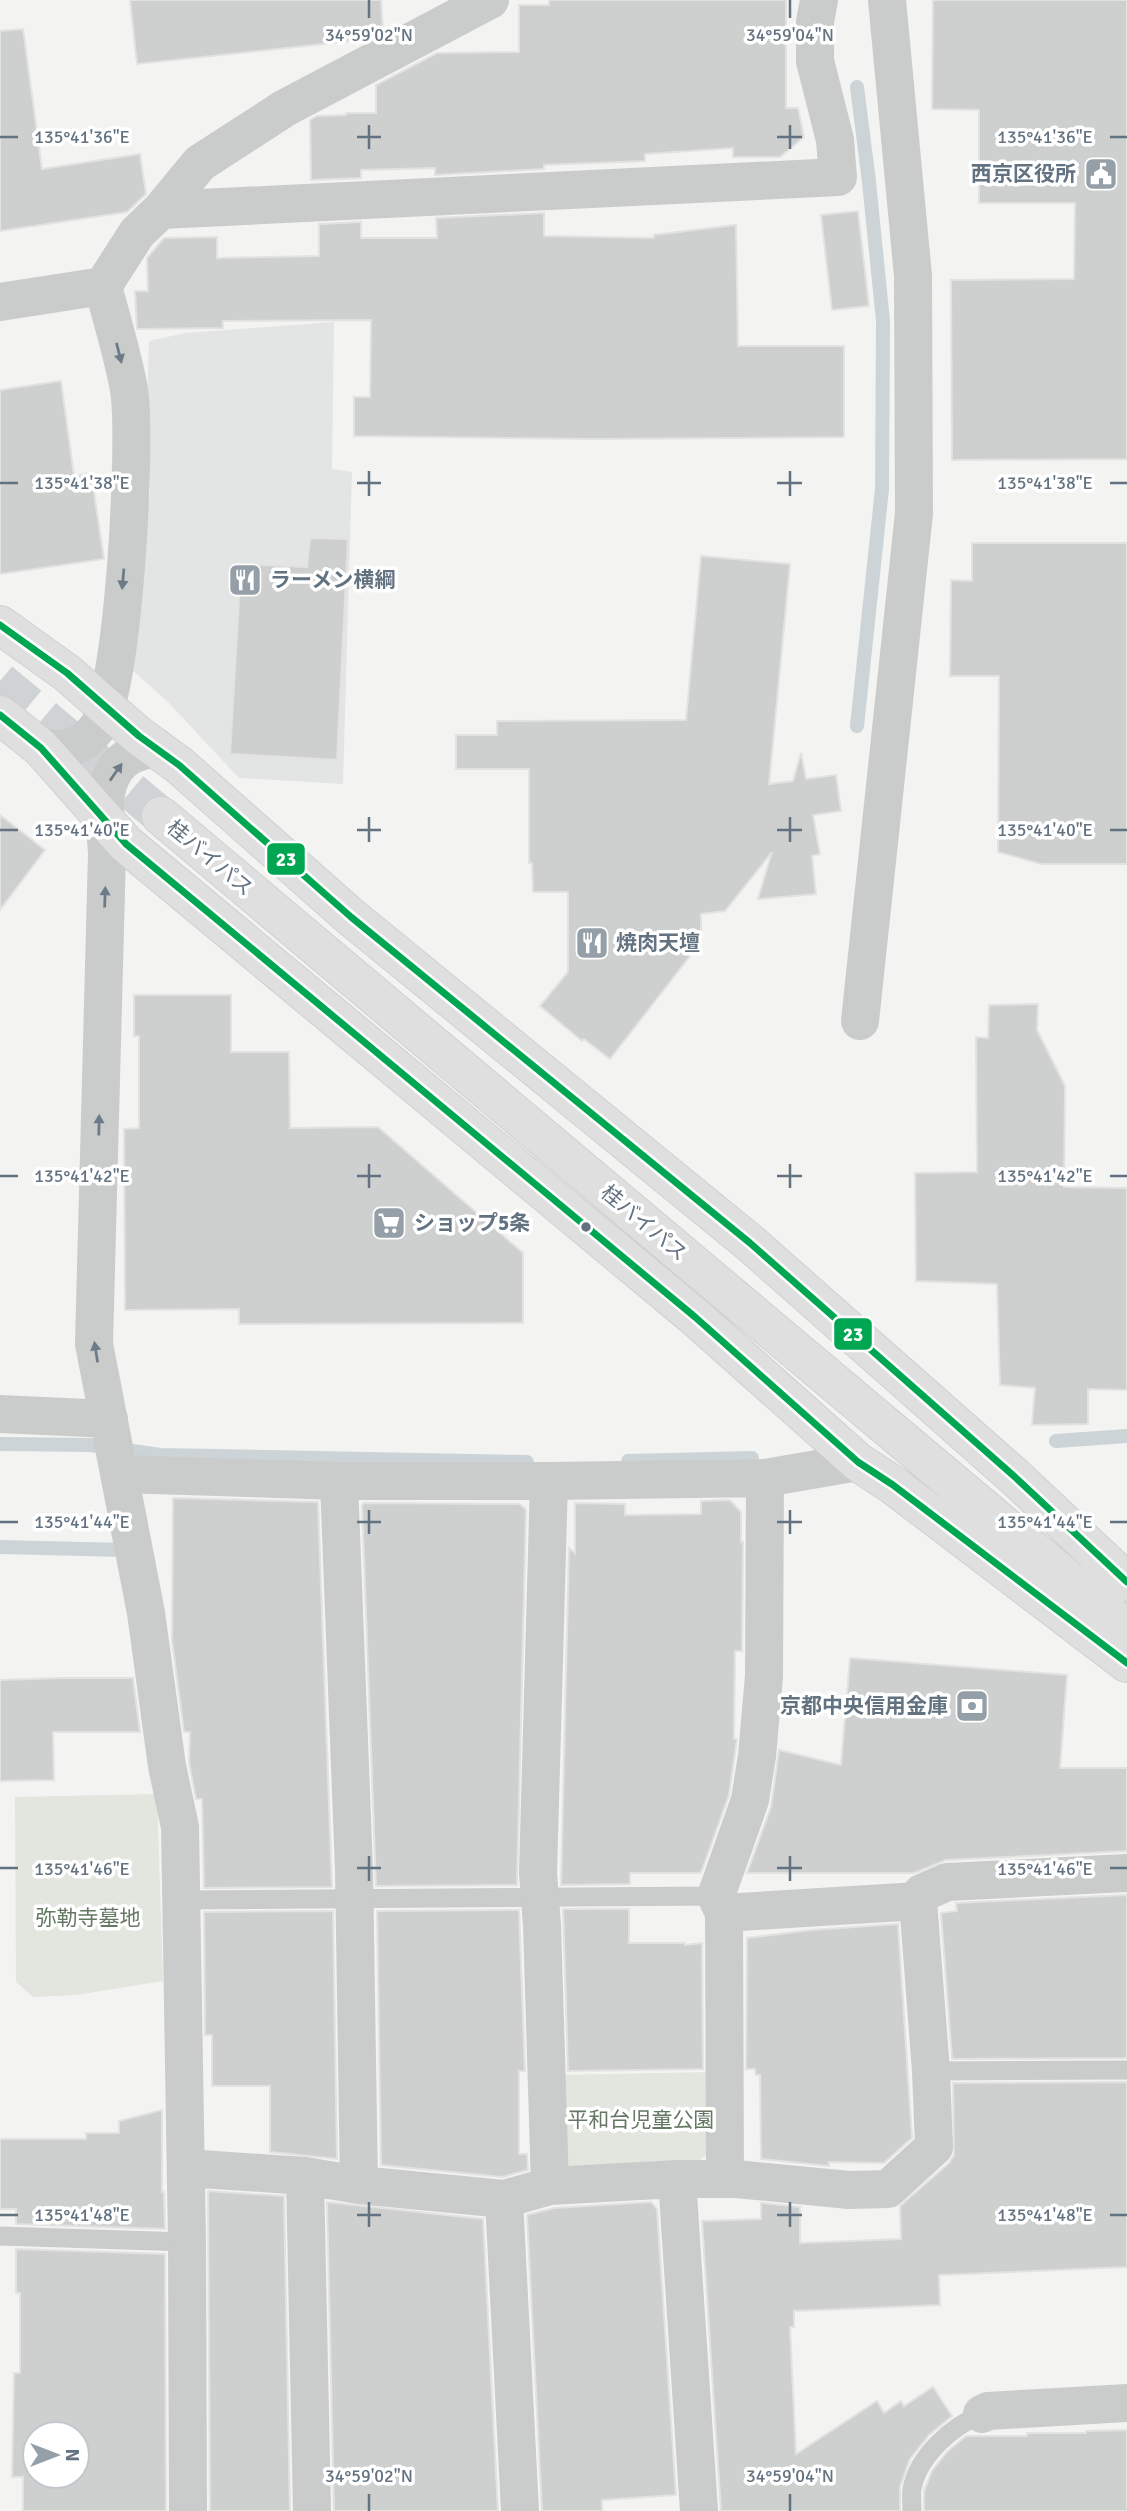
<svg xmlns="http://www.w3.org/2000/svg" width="1127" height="2511" font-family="Signika,'Noto Sans JP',sans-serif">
	<rect width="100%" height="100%" fill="#f3f3f1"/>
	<path fill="#e3e5e4" d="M334,322L332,469L352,472L343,784L239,778L167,701L131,669L150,492L147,405L149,341L185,333Z"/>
	<path fill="#e2e6df" d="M157,1794L163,1981L76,1995L33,1997L16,1982L15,1797Z
		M712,2072L711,2149L698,2163L573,2169L560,2157L557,2075Z"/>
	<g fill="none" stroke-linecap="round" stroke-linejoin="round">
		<path stroke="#ccd4d7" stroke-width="14" d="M857,87L869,182L883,321L882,489L857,726
			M1056,1441L1127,1436
			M0,1444L91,1445L160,1455L527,1462
			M628,1461L752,1458
			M0,1547L124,1550"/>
	</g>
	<path fill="#cecfcf" stroke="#e2e2e1" stroke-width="2" fill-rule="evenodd" d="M130,0H381L383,32L370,39L137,64Z
		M549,0H786V108H798L804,137L780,157H733V148L645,154V161L544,165V169L435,175V168L361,170V178L311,180L310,120L317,116L346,115V113H376V85L437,53L519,52V5H549Z
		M933,0H1127V459L952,460L951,280L1074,279L1075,203H979V110L932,109Z
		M23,29L42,169L140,154L146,194L127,212L0,231V31Z
		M858,211L869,306L832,310L821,215Z
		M544,213V236L654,238V235L736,225L738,346H844V437L593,439L354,436V397H370L371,320L223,321V328L137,329L135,291H148L147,258L164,238L217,237V258L319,256V224L361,222V238H437L436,218Z
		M61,381L74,476L91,473L104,559L0,574V390Z
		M310,538L348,539L337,760L230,754L241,564L307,567Z
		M972,543H1127V864H1041L998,852L999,676H950L951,580L972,581Z
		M701,556L790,564L769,784L793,781L801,753L806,779L836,775L841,811L813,815L820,854L812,856L816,894L758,899L772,852L725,911L701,914V942L610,1059L584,1039L582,1041L540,1006L568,972V892H533L532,863H529V769H456V735H497V721L686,720Z
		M0,815L45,850L0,910Z
		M134,995H231V1052H289L290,1128L378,1127L523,1253V1323L239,1324V1309L125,1310L124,1129L139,1128V1036H134Z
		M1038,1004L1037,1030L1065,1086L1064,1187L1127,1188V1390L1088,1389V1424L1032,1425L1035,1388L1000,1385L997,1284L916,1281L915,1173L977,1172L976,1037L988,1038L989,1005Z
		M173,1498L318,1502L332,1887L204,1888L202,1799H196L189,1763L190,1732H184L172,1641Z
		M730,1500L741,1512V1542H743L742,1651H735L734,1739H737L729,1795L702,1870L700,1873H630V1884L561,1885L569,1548L575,1553V1503L625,1504V1515L701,1514V1501Z
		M364,1503L520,1504L526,1510L517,1885L376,1886L362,1505Z
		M850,1658L1067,1675L1060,1768H1127V1851L946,1860L914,1873H747L771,1807L779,1750L841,1765Z
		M62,1678H133L140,1732H53L54,1780L0,1781V1680Z
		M1127,1895V2058L952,2059L941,1913L957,1911L956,1903Z
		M563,1909H629V1943H685V1945L702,1943L703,2069L568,2071Z
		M519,1910L525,2071H519V2154H527L528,2170L502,2177L381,2165L377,1911Z
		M333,1911L337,2159L270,2152V2086H212V2035H205L204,1912Z
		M898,1924L912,2138L884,2163L829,2162V2166L761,2159L760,2075H756L755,2069H746L747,1938L811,1930Z
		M1127,2082V2267L939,2275L940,2305L794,2311V2327H790L796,2454L877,2401L884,2413L901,2401L904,2406L933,2387L952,2416L929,2435L910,2459L900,2487V2511H721L702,2221L761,2219V2203L800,2207V2243L901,2239L900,2206L949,2163L954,2155L953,2083Z
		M162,2110V2192H164L165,2229L16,2224V2209H0V2139H86V2133H119V2121Z
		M208,2191L284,2196L290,2511H210Z
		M327,2202L483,2219L498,2511H334Z
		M651,2202L657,2209L676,2495L602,2500V2511H542L527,2215L554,2208Z
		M16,2249L165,2254L166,2511H23V2477H12L14,2373H20V2293H16ZM35,2434H77V2476H35Z
		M1127,2430V2511H924V2491L932,2471L947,2452L966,2436H1027V2433H1086V2431Z"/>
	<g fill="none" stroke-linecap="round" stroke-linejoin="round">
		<path stroke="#cfd3d5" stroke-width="38" stroke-dasharray="38 19" stroke-linecap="butt" d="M0,681L161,816"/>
		<defs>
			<path id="highway" d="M0,625L67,673L139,736L179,765L351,917L750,1243L1016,1478L1127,1582
				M0,715L41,748L126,844L695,1317L858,1462L893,1485L1127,1663
				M161,816L1127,1629"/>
		</defs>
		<use href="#highway" stroke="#cfd0d0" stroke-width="40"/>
		<path stroke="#cacccc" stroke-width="19" d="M182,1900L716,1896
			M931,2071L1127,2070
			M0,2236L187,2242
			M912,2511C912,2504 911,2495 912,2489C918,2456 952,2426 982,2414"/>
		<path stroke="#cacccc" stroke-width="38" d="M161,210L838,177L835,140L815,61V22L819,0
			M0,302L103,286
			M156,747C148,750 137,752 130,756C97,774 105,822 107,853L94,1344L146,1613L167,1766L180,1827L187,2242L188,2511
			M41,748C66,750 81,749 97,728C124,692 137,440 129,390C123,355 112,321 103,286L137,233L161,210L200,163L285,108L490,0
			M860,1021L914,513L913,276L887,0
			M0,1414L109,1419
			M120,1474L339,1481H549L765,1478L858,1462
			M339,1481L354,1870L359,2185
			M549,1481L538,1873L542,1925L550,2186
			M918,1901L922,1893L947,1882L1127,1873
			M186,2168L305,2176L359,2185L504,2199L550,2186L677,2179H736L849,2190L888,2189L934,2147L931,2071L918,1901L724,1913
			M305,2176L312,2511
			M677,2179L699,2511
			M725,2179L724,1913L716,1896L750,1800L757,1756L764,1676L765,1478
			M504,2199L520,2511
			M982,2414L988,2411L1127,2403"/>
		<use href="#highway" stroke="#dfdfe0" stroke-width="38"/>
		<defs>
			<path id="bus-1" d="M0,625L67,673L139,736L179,765L351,917L750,1243L1016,1478L1127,1582
				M0,715L41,748L126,844L695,1317L858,1462L893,1485L1127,1663"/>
		</defs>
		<use href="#bus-1" stroke="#fff" stroke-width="12"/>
		<use href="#bus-1" stroke="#00a651" stroke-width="7"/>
	</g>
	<defs><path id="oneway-solid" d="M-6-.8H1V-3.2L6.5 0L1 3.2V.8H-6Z" transform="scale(1.75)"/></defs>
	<g fill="#6d7b88">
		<use href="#oneway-solid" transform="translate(119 353) rotate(76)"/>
		<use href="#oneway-solid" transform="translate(123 579) rotate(95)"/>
		<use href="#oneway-solid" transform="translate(116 772) rotate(-55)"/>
		<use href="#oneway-solid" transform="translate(105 897) rotate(-88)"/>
		<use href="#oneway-solid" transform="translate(99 1125) rotate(-89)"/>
		<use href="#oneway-solid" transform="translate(96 1352) rotate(-99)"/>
	</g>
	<path fill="none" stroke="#637281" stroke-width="2.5" d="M369,0V18M790,0V18M369,125V149M790,125V149M0,137H18M357,137H381M777,137H802M1110,137H1127M369,471V496M790,471V496M0,483H18M357,483H381M777,483H802M1110,483H1127M369,817V842M790,817V842M0,830H18M357,830H381M777,830H802M1110,830H1127M369,1164V1188M790,1164V1188M0,1176H18M357,1176H381M777,1176H802M1110,1176H1127M369,1510V1534M790,1510V1534M0,1522H18M357,1522H381M777,1522H802M1110,1522H1127M369,1856V1881M790,1856V1881M0,1868H18M357,1868H381M777,1868H802M1110,1868H1127M369,2202V2227M790,2202V2227M0,2215H18M357,2215H381M777,2215H802M1110,2215H1127M369,2494V2511M790,2494V2511"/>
	<defs>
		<symbol id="civic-square" viewBox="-11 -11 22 22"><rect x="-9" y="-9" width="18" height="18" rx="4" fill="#959fa8" stroke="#fff"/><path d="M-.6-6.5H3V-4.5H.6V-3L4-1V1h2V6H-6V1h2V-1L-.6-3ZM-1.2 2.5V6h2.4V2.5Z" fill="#fff"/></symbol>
		<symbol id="restaurant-square" viewBox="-11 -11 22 22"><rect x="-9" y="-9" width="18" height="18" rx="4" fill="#959fa8" stroke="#fff"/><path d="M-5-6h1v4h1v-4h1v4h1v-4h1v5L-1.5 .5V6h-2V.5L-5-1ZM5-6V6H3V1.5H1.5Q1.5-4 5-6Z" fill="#fff"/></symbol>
		<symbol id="supermarket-square" viewBox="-11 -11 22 22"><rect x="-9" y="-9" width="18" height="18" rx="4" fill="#959fa8" stroke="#fff"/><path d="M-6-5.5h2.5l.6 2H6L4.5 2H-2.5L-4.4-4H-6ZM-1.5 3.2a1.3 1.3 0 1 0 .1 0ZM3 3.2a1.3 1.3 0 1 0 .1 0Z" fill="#fff"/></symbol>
		<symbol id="bank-square" viewBox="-11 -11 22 22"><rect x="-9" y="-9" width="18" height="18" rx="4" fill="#959fa8" stroke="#fff"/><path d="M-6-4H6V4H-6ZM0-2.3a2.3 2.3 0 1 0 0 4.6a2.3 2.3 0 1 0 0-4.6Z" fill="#fff"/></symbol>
	</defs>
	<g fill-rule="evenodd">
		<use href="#civic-square" x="1082" y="155" width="38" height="38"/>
		<use href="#restaurant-square" x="226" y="561" width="38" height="38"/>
		<use href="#restaurant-square" x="573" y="924" width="38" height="38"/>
		<use href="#supermarket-square" x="370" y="1204" width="38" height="38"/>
		<use href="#bank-square" x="953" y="1687" width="38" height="38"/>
	</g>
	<circle fill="#637281" stroke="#fff" stroke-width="2.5" cx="586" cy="1227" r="6"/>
	<g text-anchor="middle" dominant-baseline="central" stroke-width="7" stroke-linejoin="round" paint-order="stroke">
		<g font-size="21" font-weight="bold" fill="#637281" stroke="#fff" text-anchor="start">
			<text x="1076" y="174" text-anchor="end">西京区役所</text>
			<text x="270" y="580">ラーメン横綱</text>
			<text x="616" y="943">焼肉天壇</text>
			<text x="414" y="1223">ショップ5条</text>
			<text x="948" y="1706" text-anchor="end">京都中央信用金庫</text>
		</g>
		<g font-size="21" fill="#637281" stroke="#fff">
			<text transform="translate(210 858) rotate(40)">桂バイパス</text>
			<text transform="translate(644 1223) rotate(40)">桂バイパス</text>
		</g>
		<g font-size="21" fill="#657862" stroke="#fff">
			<text x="88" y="1918">弥勒寺墓地</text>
			<text x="641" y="2120">平和台児童公園</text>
		</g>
	</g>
	<g font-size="18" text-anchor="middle" fill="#637281" stroke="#fff" stroke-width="7" stroke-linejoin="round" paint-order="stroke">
		<text x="369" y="41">34°59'02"N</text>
		<text x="790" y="41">34°59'04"N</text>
		<text x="1045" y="143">135°41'36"E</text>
		<text x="82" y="143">135°41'36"E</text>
		<text x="1045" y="489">135°41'38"E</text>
		<text x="82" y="489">135°41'38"E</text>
		<text x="1045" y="836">135°41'40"E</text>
		<text x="82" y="836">135°41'40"E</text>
		<text x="82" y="1182">135°41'42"E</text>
		<text x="1045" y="1182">135°41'42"E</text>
		<text x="82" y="1528">135°41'44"E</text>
		<text x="1045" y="1528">135°41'44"E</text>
		<text x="1045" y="1875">135°41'46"E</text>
		<text x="82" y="1875">135°41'46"E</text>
		<text x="1045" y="2221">135°41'48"E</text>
		<text x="82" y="2221">135°41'48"E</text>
		<text x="369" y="2482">34°59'02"N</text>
		<text x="790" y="2482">34°59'04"N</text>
	</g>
	<g stroke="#fff" stroke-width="2.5">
		<rect x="266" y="842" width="40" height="34" rx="7" fill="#00a651"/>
		<rect x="833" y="1317" width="40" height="34" rx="7" fill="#00a651"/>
	</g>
	<g font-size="19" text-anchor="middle" font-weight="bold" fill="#fff">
		<text x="286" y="866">23</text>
		<text x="853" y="1341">23</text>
	</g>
	<g transform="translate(56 2455) rotate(90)"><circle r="33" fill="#ffffff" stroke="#c1c7cd" stroke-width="2"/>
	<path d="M0-5L12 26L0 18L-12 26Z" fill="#959fa8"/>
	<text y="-10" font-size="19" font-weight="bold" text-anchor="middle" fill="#637281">N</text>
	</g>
</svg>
